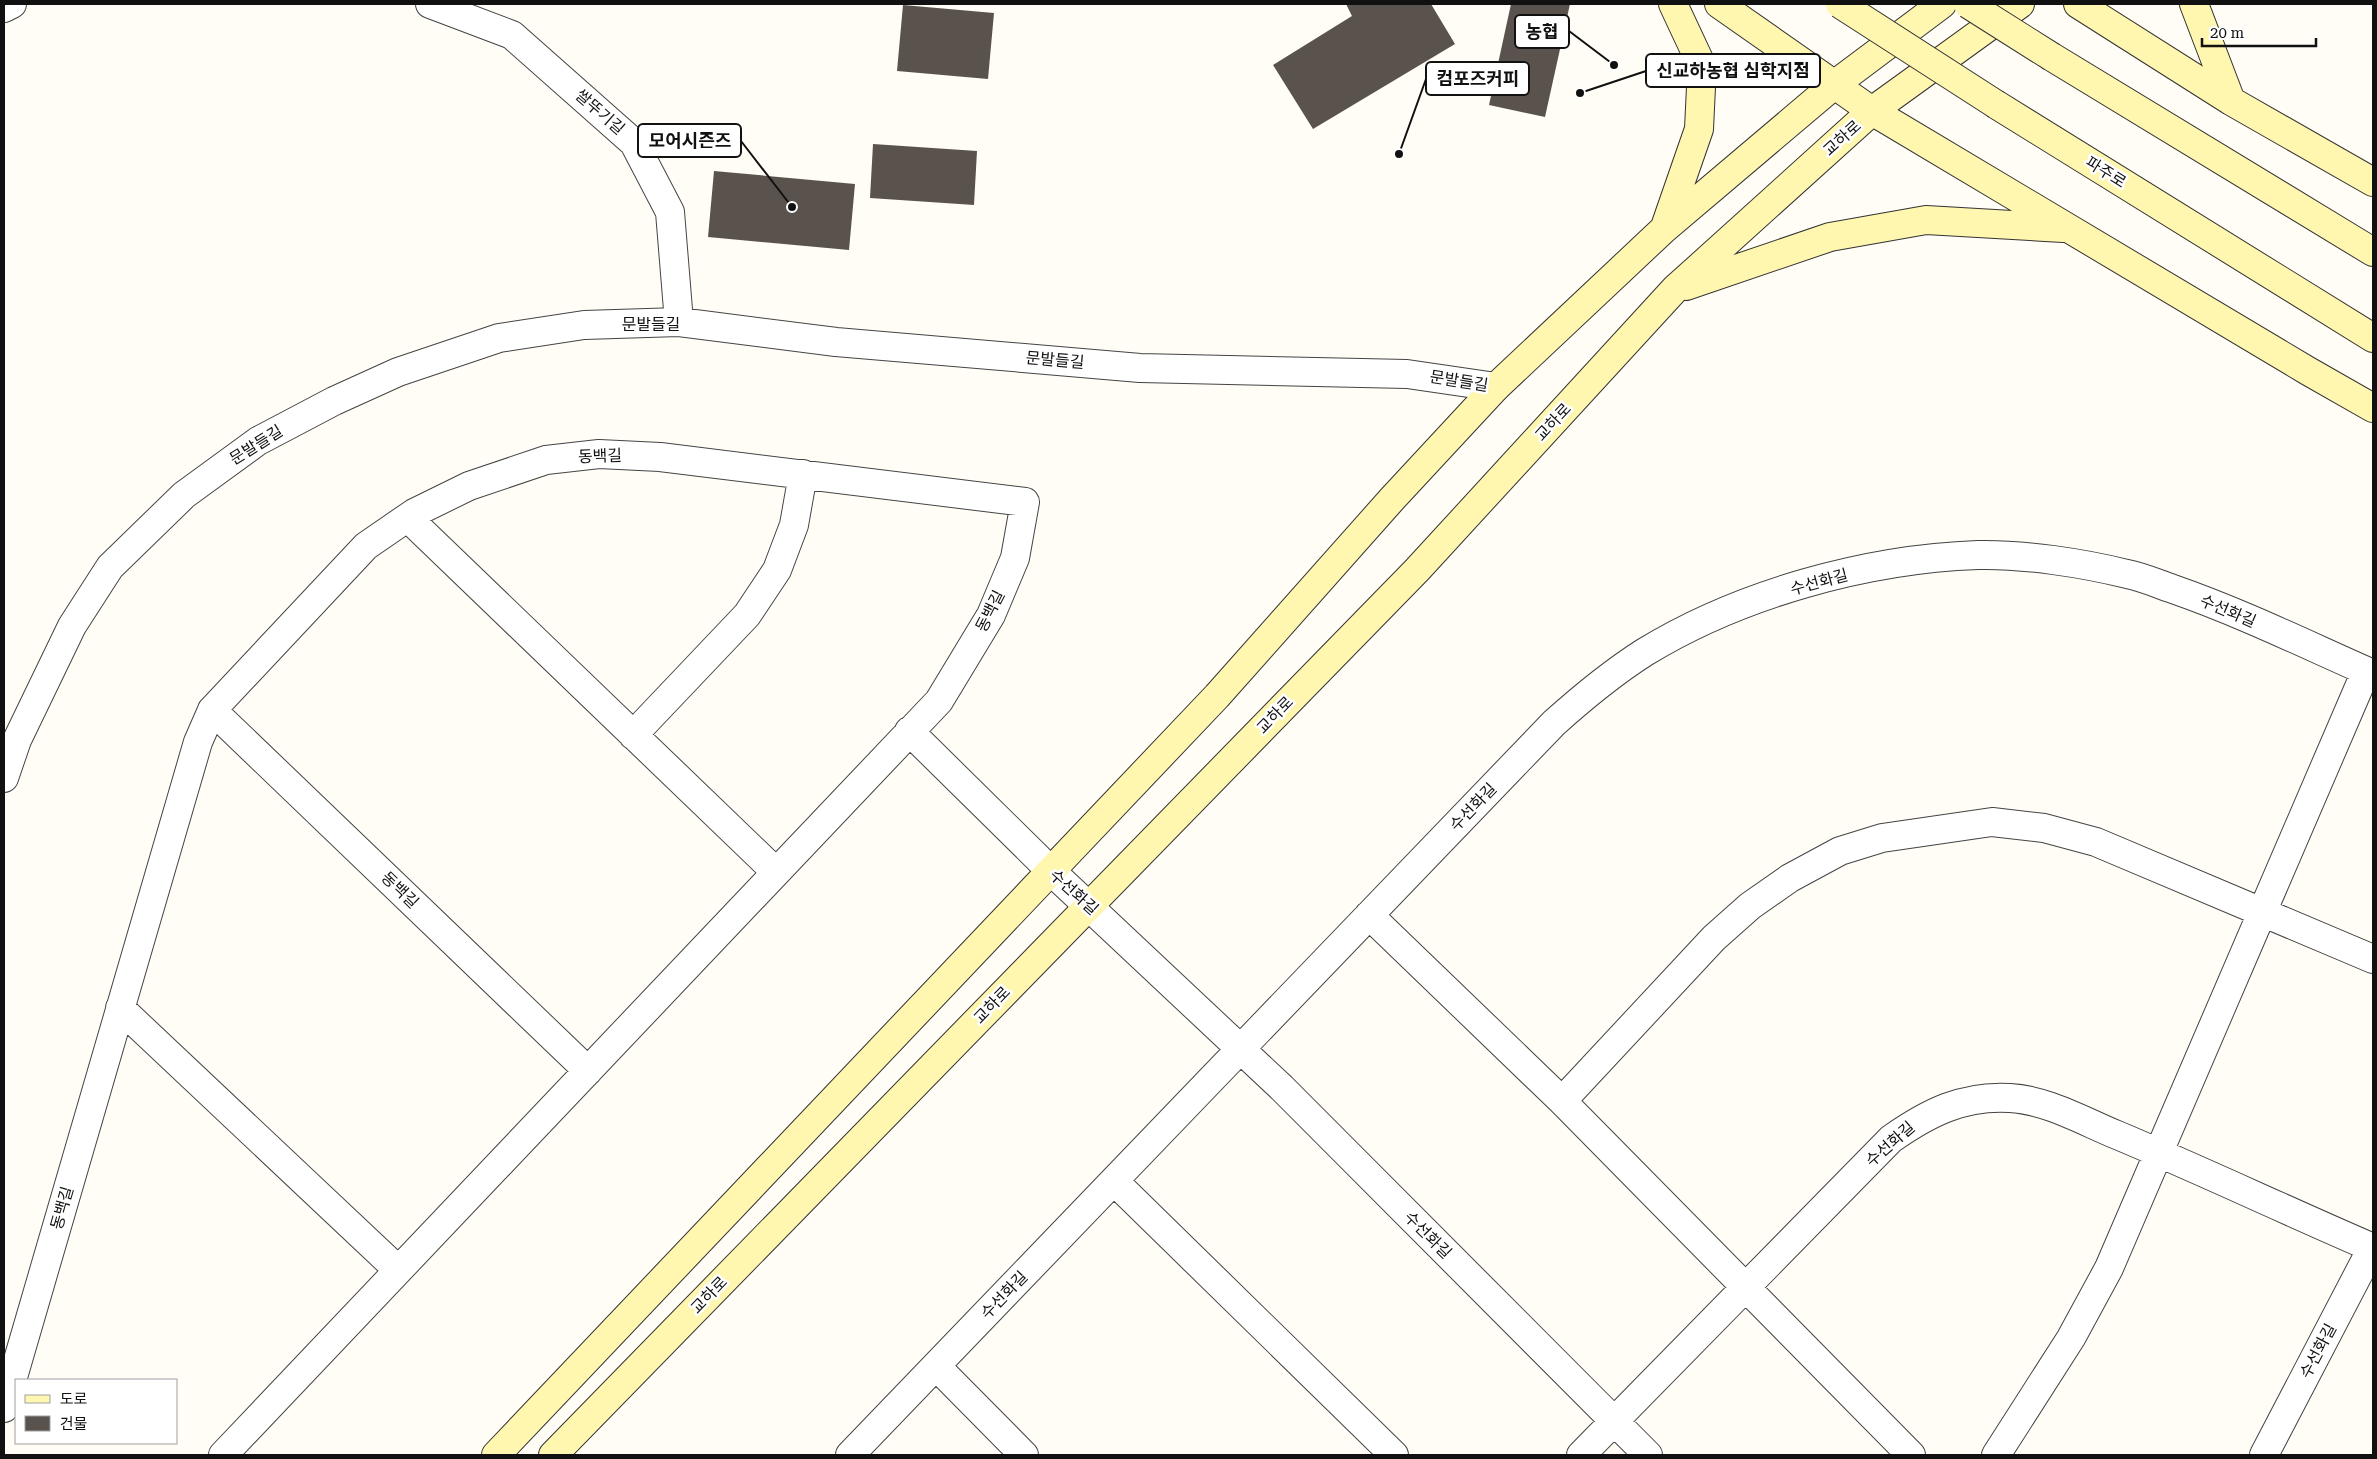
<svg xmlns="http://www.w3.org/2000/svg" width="2377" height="1459" font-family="'Roboto Serif','Noto Sans KR',serif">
	<rect width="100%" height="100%" fill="#fffdf5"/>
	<path fill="#5a524d" d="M1346,4H1431L1455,44L1313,129L1273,65L1352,16Z
		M1511,4H1570L1545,117L1489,105Z
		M903,5L994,13L988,79L897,71Z
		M873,144L977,151L974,205L870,198Z
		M714,171L855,184L849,250L708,237Z"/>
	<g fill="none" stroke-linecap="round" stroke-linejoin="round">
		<defs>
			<path id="street" d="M430,4L512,35L634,143L670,212L679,322
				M4,8L12,4
				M408,518L776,872
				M212,710L588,1071
				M909,731L1051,871L1282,1088L1648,1455
				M633,735L747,615L777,570L794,525L803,474
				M4,778L17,740L72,626L110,567L184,495L258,441L334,401L398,372L499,338L584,325L679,322L836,342L1140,368L1407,374L1496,387
				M1369,915L1562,1101L1911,1455
				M120,1008L398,1270
				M1562,1101L1714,938L1750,906L1790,878L1840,851L1882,838L1992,822L2044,828L2096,842L2373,959
				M1114,1181L1394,1455
				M936,1366L1024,1455
				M4,1408L198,742L212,710L366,546L414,513L469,486L546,460L599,454L660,457L1025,502L1015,558L991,615L939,701L223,1455
				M850,1455L1554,723C1583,697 1612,673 1645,652C1740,594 1866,559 1978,555C2023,554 2083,563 2127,574C2143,577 2158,584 2173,589C2242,613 2307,645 2373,674
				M1581,1455L1891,1139C1928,1113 1963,1095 2010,1098C2047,1100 2083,1121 2117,1135C2203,1171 2287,1211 2373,1248
				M1996,1455L2071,1338L2109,1268L2366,671
				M2264,1455L2372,1248"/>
			<path id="secondary" d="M1719,4L1872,111L2308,371L2373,408
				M2078,4L2231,101L2373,182
				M2194,4L2231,101
				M2052,57L2373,252
				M1997,105L2373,338
				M1665,227L1699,129L1702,66L1673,4
				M1686,286L1830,237L1926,220L2063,228
				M496,1455L1217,696L1392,499L1496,387L1664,229L1834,85L1942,4
				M553,1455L1417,570L1675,289L1872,111L2020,4"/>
		</defs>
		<use href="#street" stroke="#444" stroke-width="30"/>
		<use href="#secondary" stroke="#333" stroke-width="30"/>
		<use href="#street" stroke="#fff" stroke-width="28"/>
		<use href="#secondary" stroke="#fff6b0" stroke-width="28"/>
		<defs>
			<path id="secondary-bridge" d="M1840,4L1997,105
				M1968,4L2052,57"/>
		</defs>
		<use href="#secondary-bridge" stroke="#333" stroke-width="30" stroke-linecap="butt"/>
		<use href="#secondary-bridge" stroke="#fff6b0" stroke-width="28"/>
	</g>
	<g text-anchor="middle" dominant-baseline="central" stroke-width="5" stroke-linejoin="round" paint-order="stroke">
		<g font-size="16" fill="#111" stroke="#fff">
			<text transform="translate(600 112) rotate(41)">쌀뚜기길</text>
			<text transform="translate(1842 138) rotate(-42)">교하로</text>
			<text transform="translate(2106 172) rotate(32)">파주로</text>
			<text x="651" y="324">문발들길</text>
			<text transform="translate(1055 360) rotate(5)">문발들길</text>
			<text transform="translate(1459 381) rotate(9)">문발들길</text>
			<text transform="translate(1553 422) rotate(-47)">교하로</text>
			<text transform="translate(256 445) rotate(-32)">문발들길</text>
			<text transform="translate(600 456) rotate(-2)">동백길</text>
			<text transform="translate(1819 582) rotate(-15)">수선화길</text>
			<text transform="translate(990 611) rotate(-63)">동백길</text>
			<text transform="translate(2228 611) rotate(23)">수선화길</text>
			<text transform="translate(1275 715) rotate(-46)">교하로</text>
			<text transform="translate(1473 807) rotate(-46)">수선화길</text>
			<text transform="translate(400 890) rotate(44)">동백길</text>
			<text transform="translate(1074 892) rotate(42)">수선화길</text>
			<text transform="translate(992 1005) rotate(-46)">교하로</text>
			<text transform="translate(1890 1144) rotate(-41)">수선화길</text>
			<text transform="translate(62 1208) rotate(-74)">동백길</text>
			<text transform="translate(1428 1235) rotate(45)">수선화길</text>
			<text transform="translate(709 1295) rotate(-46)">교하로</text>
			<text transform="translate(1004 1295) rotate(-46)">수선화길</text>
			<text transform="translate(2318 1351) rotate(-62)">수선화길</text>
		</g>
	</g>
	<path fill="none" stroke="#111" stroke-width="2" d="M1614 65L1569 31M1580 93L1646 71M1399 154L1426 79M792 207L741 141"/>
	<g fill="#111" stroke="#fff" stroke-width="2">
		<circle cx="1614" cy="65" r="5"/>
		<circle cx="1580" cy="93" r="5"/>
		<circle cx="1399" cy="154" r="5"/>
		<circle cx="792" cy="207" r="5"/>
	</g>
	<g fill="#fff" stroke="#111" stroke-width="2">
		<rect x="1515" y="15" width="54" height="33" rx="5"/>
		<rect x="1646" y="54" width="174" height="33" rx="5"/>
		<rect x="1426" y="62" width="103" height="33" rx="5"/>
		<rect x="638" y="124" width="103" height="33" rx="5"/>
	</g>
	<g font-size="18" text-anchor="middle" font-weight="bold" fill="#111">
		<text x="1542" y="38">농협</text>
		<text x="1733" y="77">신교하농협 심학지점</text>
		<text x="1478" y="85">컴포즈커피</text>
		<text x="690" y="147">모어시즌즈</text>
	</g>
	<rect width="2377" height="1459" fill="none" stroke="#111111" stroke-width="10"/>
	<rect x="15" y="1379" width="162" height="65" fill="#ffffff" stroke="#a0a0a0"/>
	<rect x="25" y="1395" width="25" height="8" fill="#fff6b0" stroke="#a0a0a0"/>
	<text x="60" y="1404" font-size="15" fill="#111111">도로</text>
	<rect x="25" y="1416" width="25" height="15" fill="#5a524d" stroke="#a0a0a0"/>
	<text x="60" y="1429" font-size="15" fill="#111111">건물</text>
	<path d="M2202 38v8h114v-8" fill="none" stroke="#111111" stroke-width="2.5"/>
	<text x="2210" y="38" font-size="15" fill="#111111" stroke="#ffffff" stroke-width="4" paint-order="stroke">20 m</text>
</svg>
